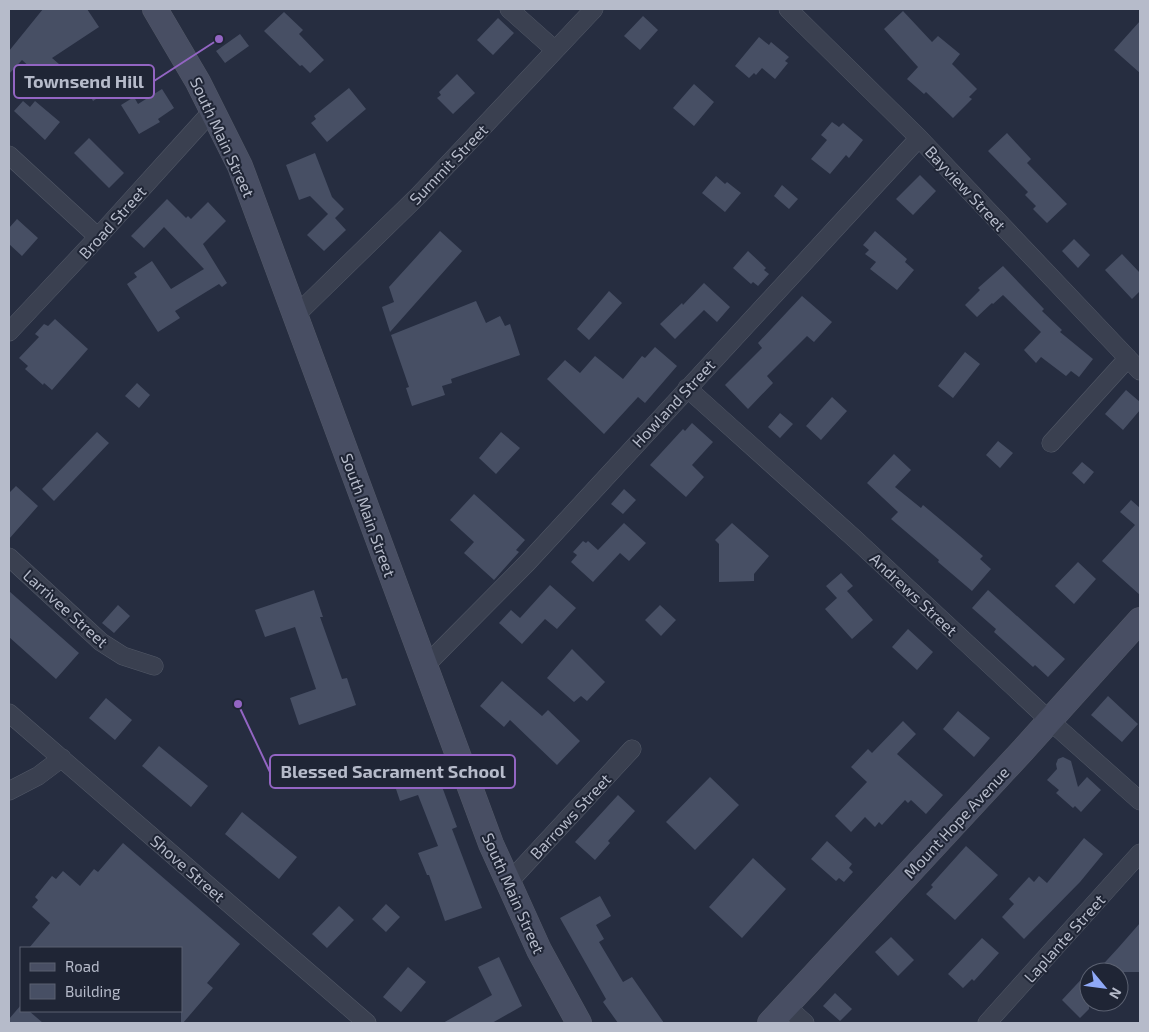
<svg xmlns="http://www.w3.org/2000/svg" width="1149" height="1032" font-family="'Exo 2',sans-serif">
	<rect width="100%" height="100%" fill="#262d40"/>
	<path fill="#474f64" d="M43,9H87L99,27L52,58L59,64L45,81L22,60L9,74V51Z
		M903,11L932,42L938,36L960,54L952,64L977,89L969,97L972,99L953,118L926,92L924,94L907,79L918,67L884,29Z
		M284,12L303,30L299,34L324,60L310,73L302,65L300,66L264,31Z
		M643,16L658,30L640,50L624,36Z
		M498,18L514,33L493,55L477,40Z
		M1140,21V73L1114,50Z
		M240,34L249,46L225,63L216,51Z
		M759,37L769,45L771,42L789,57L785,61L788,63L775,79L762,68L756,75L754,73L749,78L735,66Z
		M110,70L119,84L93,101L85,86Z
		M457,74L475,93L453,114L437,98L441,95L439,92Z
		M694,84L714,102L694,126L673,108Z
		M349,88L366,109L327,142L311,123L316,119L314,116Z
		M162,89L174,108L158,119L160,122L139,134L121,105L134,97L138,104Z
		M23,101L30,107L35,101L60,122L45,140L14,111Z
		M832,122L839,127L843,123L863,140L849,158L846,155L830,174L811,159L827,140L821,135Z
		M1007,133L1031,159L1027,163L1067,204L1047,223L1033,209L1036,206L1025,195L1028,192L988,151Z
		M89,138L124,173L109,188L74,153Z
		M315,153L332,197L344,209L335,218L346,230L324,251L307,235L328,214L310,196L299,200L286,165Z
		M920,175L936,191L913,215L896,199Z
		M716,176L725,184L727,182L741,193L725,212L702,193Z
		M782,185L798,199L789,209L774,196Z
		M167,199L186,218L188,216L191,219L208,202L226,221L203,244L227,283L222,287L219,284L175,311L180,318L158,332L127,284L137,277L134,273L152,261L171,289L204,269L164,227L144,248L131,236Z
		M17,219L38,238L22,256L9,244V228Z
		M440,231L462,251L390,332L382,307L394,302L389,287Z
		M875,231L907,259L905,262L914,270L897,290L870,269L876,262L865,254L869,250L863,245Z
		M1074,239L1090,255L1078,268L1062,251Z
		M748,251L766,268L764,270L769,274L758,286L753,282L751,284L733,268Z
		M1122,254L1140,273V291L1132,299L1105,270Z
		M1003,266L1044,309L1042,311L1062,330L1060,332L1093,359L1079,377L1071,371L1066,376L1041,357L1036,363L1024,350L1041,332L1003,295L993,304L992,303L977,317L965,305L980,290L978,288Z
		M704,283L730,307L717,322L704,310L675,339L660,324L682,303L683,305Z
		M609,291L622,303L589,340L577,329Z
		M802,296L832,322L814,342L807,336L767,376L773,383L748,409L725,385L762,348L758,343Z
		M476,301L486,323L500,316L505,326L510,324L520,355L451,379L452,383L442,386L445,395L412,406L406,388L409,387L391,335Z
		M55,319L88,349L52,390L44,383L43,385L25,369L28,366L19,358L39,337L35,334L44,324L48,326Z
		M655,347L677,366L645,403L638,397L604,434L547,379L565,360L580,373L595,356L623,379L642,356L645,358Z
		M965,352L980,364L953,398L938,386Z
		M137,383L150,395L139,408L125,396Z
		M1126,390L1140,402V410L1123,430L1105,414Z
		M832,397L847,411L821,440L806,426Z
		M780,413L793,424L780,438L768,427Z
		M692,423L713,442L692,465L704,477L686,497L650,465L683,429L685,431Z
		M97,432L109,443L54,501L42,489Z
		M501,432L520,448L496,474L479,458Z
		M998,441L1013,453L1000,468L986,455Z
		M894,454L911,470L895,487L921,508L923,505L960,536L983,556L980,559L991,569L972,591L938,562L939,560L891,519L898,512L867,483Z
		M1082,462L1094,472L1084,484L1072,473Z
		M16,486L38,506L9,539V493Z
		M624,489L636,500L623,514L611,504Z
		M474,494L525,540L516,550L519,552L494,580L464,553L474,542L450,520Z
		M1131,500L1140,508V595L1102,561L1135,525L1120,512Z
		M624,523L646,543L629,561L620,553L593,582L571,562L577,555L573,552L583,541L586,543L588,541L598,550Z
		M732,523L769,556L754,574V581L719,582V544L715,540Z
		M1078,562L1096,579L1074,604L1055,586Z
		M841,573L853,586L847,591L873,620L852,639L825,609L837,598L826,586Z
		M550,585L576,608L557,629L545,619L522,644L499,623L511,610L520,618Z
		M314,590L323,617H320L342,679L347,678L356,705L299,725L290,698L316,689L295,627L265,637L255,610Z
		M988,590L1065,659L1048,677L1035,665L1033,667L994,632L996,629L972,608Z
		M9,591L79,653L56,679L9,637Z
		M118,605L130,616L114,633L102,623Z
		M660,605L676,620L661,636L645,620Z
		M908,629L933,652L917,670L892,647Z
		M572,649L605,682L587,701L581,696L574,702L547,678Z
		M502,681L542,716L548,710L580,741L557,765L510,720L504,727L480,706Z
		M1108,696L1138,724L1122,742L1091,715Z
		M106,698L132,720L115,740L89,718Z
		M958,711L990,738L974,757L943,729Z
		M903,721L916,734L897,754L943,795L926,814L911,800L908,803L905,800L882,825L879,822L875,827L865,817L851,832L835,816L867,782L851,767L868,749L872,753Z
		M159,746L208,786L191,807L142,766Z
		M1063,757L1071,761L1078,787L1087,777L1101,790L1081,812L1075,806L1073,808L1056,793L1059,790L1047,780L1057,769L1056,764L1058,759Z
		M434,765L457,827L452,829L482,908L445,921L429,875H427L418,853L438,846L418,795L400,801L393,780Z
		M710,777L739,805L695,850L666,822Z
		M618,795L635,811L608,841L610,843L595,860L575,842Z
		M242,812L297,857L279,879L225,834Z
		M1084,838L1103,854L1080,882L1024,939L1002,917L1014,904L1009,899L1029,877L1034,882L1039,876L1047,883Z
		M827,841L852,864L849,868L853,872L844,882L839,878L836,881L811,859Z
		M123,843L240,944L207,983L213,988L183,1023H181V948H29L50,923L32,907L38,900L35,897L52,876L56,879L63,871L80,886L94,869L98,872Z
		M966,846L998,875L955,920L926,894L933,887L931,885Z
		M753,858L786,889L742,938L709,907Z
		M600,896L611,916L596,925L604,939L599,942L623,982L632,977L664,1023H618L603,1002L606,999L560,918Z
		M386,904L400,917L386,932L372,919Z
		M339,906L354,920L327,948L312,934Z
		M1140,923V972H1096L1119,947Z
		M891,937L914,960L898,976L875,952Z
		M982,938L999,953L974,981L972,979L963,988L948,974Z
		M499,957L522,1006L492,1023H443L492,995L478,967Z
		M408,967L426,982L401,1012L383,997Z
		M1089,971V1009L1080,1018L1062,1000Z
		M835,993L852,1009L840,1021L823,1006Z
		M21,1005V1011H29L43,1023H9V1019Z"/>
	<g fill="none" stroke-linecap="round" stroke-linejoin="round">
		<defs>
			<path id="street" d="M509,9L555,50
				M788,9L919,138L1140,371
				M9,155L98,237
				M296,315L419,195L594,9
				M9,332L98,237L213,110
				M687,388L855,539L1049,720L1140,801
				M1051,443L1128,358
				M9,557L101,642L123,656L154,666
				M425,666L528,562L919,138
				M9,713L367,1023
				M9,791L38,776L62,758
				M508,883L632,749
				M786,1006L805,1023
				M987,1023L1140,853"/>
			<path id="secondary" d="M155,9L198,82L240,166L491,844L539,950L579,1023
				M770,1023L1024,749L1140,620"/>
		</defs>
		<use href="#street" stroke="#525867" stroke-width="19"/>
		<use href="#secondary" stroke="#525867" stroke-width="26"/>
		<use href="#street" stroke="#3a4050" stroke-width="18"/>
		<use href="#secondary" stroke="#484e63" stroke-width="25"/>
	</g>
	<g text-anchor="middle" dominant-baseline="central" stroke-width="4" stroke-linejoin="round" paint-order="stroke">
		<g font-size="16" fill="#b6bbca" stroke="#1f2535">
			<text transform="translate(223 137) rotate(65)">South Main Street</text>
			<text transform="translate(448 164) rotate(-46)">Summit Street</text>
			<text transform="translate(966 188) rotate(47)">Bayview Street</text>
			<text transform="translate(112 222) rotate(-48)">Broad Street</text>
			<text transform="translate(673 403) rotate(-47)">Howland Street</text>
			<text transform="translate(369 515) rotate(70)">South Main Street</text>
			<text transform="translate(914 594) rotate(43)">Andrews Street</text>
			<text transform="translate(66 608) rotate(42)">Larrivee Street</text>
			<text transform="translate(570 816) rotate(-47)">Barrows Street</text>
			<text transform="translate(956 822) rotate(-47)">Mount Hope Avenue</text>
			<text transform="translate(188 868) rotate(41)">Shove Street</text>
			<text transform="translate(514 893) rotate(66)">South Main Street</text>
			<text transform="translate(1064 938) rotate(-48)">Laplante Street</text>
		</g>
	</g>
	<path fill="none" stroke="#9365c3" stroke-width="2" d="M219 39L154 81M238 704L270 772"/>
	<g fill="#9365c3" stroke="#1f2535" stroke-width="2">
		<circle cx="219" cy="39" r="5"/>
		<circle cx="238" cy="704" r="5"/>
	</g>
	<g fill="#1f2535" stroke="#9365c3" stroke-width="2">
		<rect x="14" y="65" width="140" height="33" rx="5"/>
		<rect x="270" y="755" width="245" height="33" rx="5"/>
	</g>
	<g font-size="18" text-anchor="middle" font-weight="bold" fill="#b6bbca">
		<text x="84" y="88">Townsend Hill</text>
		<text x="393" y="778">Blessed Sacrament School</text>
	</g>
	<rect width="1149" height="1032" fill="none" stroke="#b6bbca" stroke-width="20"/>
	<rect x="20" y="947" width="162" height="65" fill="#1f2535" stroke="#5b6171"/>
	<rect x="30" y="963" width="25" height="8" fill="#484e63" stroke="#5b6171"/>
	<text x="65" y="972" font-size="15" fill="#b6bbca">Road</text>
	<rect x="30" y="984" width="25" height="15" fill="#474f64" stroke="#5b6171"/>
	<text x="65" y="997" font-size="15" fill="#b6bbca">Building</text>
	<g transform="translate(1104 987) rotate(119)"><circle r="24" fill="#1f2535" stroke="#5b6171"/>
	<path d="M0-4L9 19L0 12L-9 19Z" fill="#8fa9f7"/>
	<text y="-8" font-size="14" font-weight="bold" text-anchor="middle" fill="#b6bbca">N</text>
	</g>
</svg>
